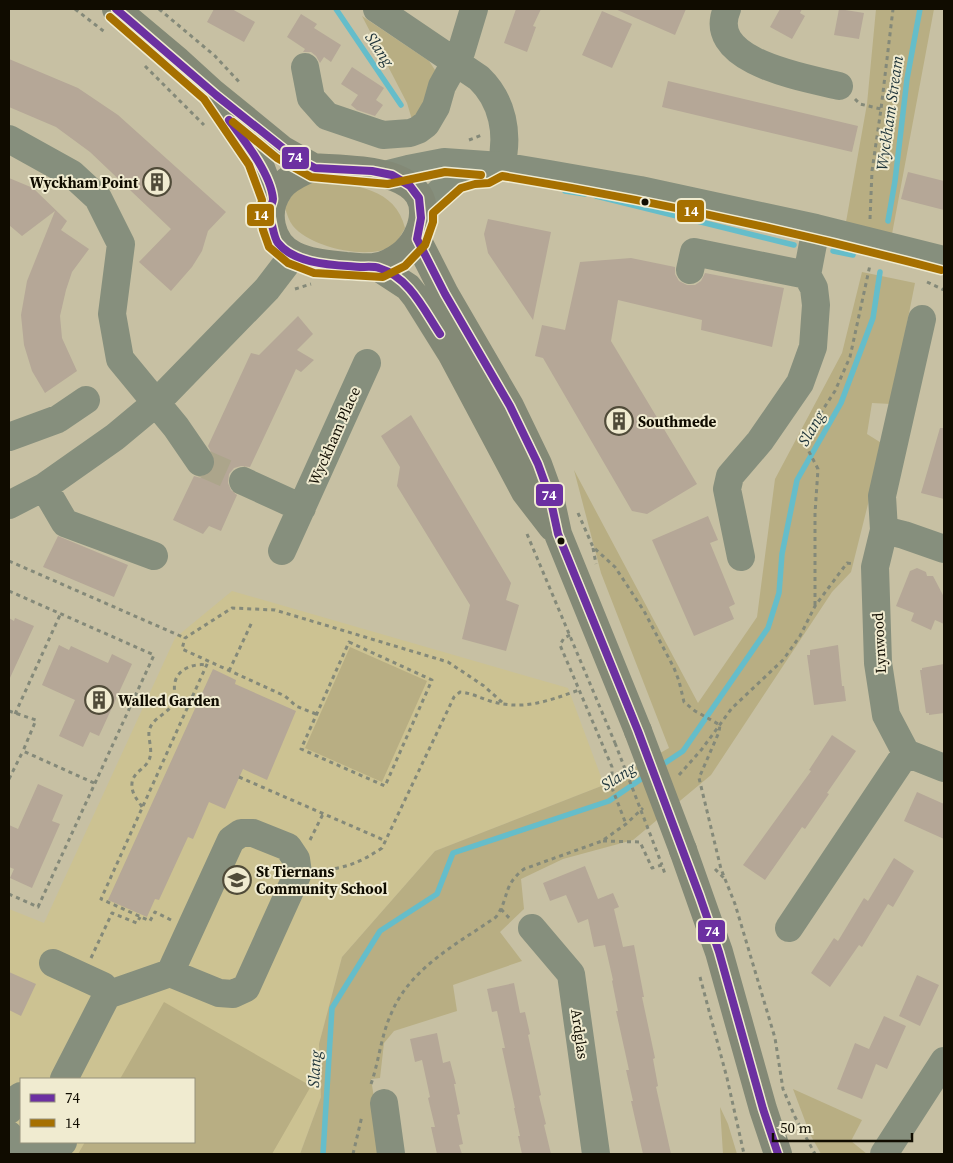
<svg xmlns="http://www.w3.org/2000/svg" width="953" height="1163" font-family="'Source Serif 4',serif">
	<rect width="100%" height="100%" fill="#c7c0a3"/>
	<path fill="#ccc292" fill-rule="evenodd" d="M232,591L568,688L604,785L435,851L342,957L319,1044L321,1097L300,1154H9V909L44,923L175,638ZM21,1079H194V1142H21Z"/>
	<path fill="#b8ae83" d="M876,9H934L892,234L846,222L867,104Z
		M362,16L429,61L437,73L433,91L413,123L407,103Z
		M320,181C354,185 396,188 405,228C401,235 397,243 391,247C366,260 310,247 293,226C289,221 287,214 285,208C294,190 299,184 320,181Z
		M862,272L915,283L891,404L872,403L867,434L883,444L851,572L832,592L711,775L633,840L563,859L521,879L524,909L500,932L522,961L453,985L457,1011L394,1031L384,1043L380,1078L371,1079L383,1154H300L321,1097L319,1044L342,957L435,851L604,785L669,748L601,573L574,470L698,703L757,617L775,479L842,353Z
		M350,647L427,681L382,782L305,748Z
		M164,1002L311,1086L272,1154H78L85,1142H194V1079H120Z
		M793,1089L862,1120L851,1141L867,1154H821L810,1134Z
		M720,1107L728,1124L737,1154H723Z"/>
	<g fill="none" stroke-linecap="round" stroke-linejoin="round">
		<path stroke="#65bdca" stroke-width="5.5" d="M336,9L401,105
			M565,191L585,194
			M596,196L794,245
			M888,221L895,181L907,79L920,9
			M833,251L853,255
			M659,767L683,751L768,628L779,593L782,554L797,480L841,403L873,318L880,272
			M323,1154L332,1008L380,931L437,894L453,853L609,801L647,775"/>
	</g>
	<path fill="#b5a797" d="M214,9H232L255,22L244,42L207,22Z
		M516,9H541L533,26L536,27L527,52L504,43Z
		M615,9H686L675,35Z
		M780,9H802L800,13L805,16L792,39L770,27Z
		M839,9L864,13L859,39L834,35Z
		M602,11L632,24L612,68L582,55Z
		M301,14L317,24L314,28L341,45L331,62L324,57L320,63L316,56L311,52H303L305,49L287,37Z
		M9,59L78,88L118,115L226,212L208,231L202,251L192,267L171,291L139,262L171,229L90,152L56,127L9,107Z
		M352,67L384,88L376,100L383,105L375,116L357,110L351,105L358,95L341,84Z
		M668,81L858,126L852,152L662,107Z
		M908,172L944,181V210L901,199Z
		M9,178L33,188L67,221L61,230L89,249L72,272L66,290L60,316L62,338L77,371L45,393L32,371L24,345L21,315L27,281L55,211L22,236L9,225Z
		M488,219L551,232L533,320L488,253L484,234Z
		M631,258L675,267V274L679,281L687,285H695L701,281L705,273L784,288L772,347L701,330L702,320L618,300L611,341L697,484L647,514L632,511L543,358L535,356L542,325L565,330L580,262Z
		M298,316L313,334L297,350L314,360L301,372L296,369L250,467L241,466L234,468L229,474L228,483L231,490L237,495L221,531L209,526L203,534L173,520L194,476L201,478L208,475L214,468L215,460L208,446L251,353L259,355Z
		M411,415L511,583L506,600L519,605L506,651L462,639L470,605L397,486L400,467L381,436Z
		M940,428H944V499L921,493Z
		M708,516L718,540L710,543L735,604L729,607L734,619L694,636L652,540Z
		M58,536L128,565L114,597L43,567Z
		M917,568L926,572L927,576H933L944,597V624L935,620L931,630L911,621L914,613L896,606L910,571Z
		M9,618L14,621L15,618L34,626L9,680Z
		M59,645L69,650L71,646L108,663L112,654L132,664L99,736L90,732L83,747L59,736L75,700L42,685Z
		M838,645L842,686H844L846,701L814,705L807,655H810V650Z
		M944,664V713L929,715V713H926L920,670H922V668Z
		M213,669L236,680L235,684L296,711L267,780L243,769L225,809L209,802L193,839L188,837L159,900L155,899L147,917L108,900Z
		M832,735L856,751L827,793L829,794L805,829L802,827L765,880L743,865L811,771L809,770Z
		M38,784L63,795L52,821L60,824L32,888L10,878L14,869L9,867V825L18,829Z
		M917,792L944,804V839L904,821Z
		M894,858L914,871L893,907L888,904L862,947L859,945L830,987L811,973L834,938L838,941L864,898L868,901Z
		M585,866L598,899L613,893L619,907L614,909L623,947L634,945L644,997H642L655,1058L653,1059L658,1086L656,1087L671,1154H643L631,1101H633L626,1070H629L616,1011H618L612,981L613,980L605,945L594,947L588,919L578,923L566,895L550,901L543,883Z
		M9,972L36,984L21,1016L9,1010Z
		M917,975L939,985L920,1026L899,1016Z
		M514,983L520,1013L525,1012L530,1034L528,1035L541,1095L539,1096L546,1124L544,1125L551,1154H522L518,1136H520L514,1108H515L502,1048H505L497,1011L492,1012L487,989Z
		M884,1016L906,1026L887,1069L876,1064L862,1099L837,1089L855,1043L869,1049Z
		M437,1033L443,1063L450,1061L456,1084H454L460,1114L457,1115L463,1144L459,1145L462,1154H437L431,1127H435L428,1098L430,1097L422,1060L415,1062L410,1039Z"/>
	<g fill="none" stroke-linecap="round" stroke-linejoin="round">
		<path stroke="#aca58b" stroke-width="28" stroke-dasharray="28 14" stroke-linecap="butt" d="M200,462L243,481"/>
		<path stroke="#848979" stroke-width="3" stroke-dasharray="4 4" stroke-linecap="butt" d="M75,9L106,33
			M159,9L215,56L241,84
			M145,66L204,125
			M855,99L860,104L881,109
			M469,140L482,135
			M870,219L872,171L881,109L893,9
			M927,282L944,290
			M295,289L311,284
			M578,513L593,547L615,567L644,611L674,668L679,681L684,702L695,711L720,725L719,732L699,778L721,869L735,904L775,1038L783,1089L795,1117L815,1154
			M527,534L615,743
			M593,548L596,564
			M9,561L185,638
			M9,591L154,655L38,907L9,894
			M815,605V513L818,469L803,440L835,391L850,357L870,265
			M570,635L564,638L560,645L612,767V788L626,824
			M349,642L432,680L385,786L301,749Z
			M229,671L252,622
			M9,711L36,720L23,751L94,783
			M15,714L60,615
			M316,714L296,706L285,696L182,649L185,638L232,608L275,610L448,662L484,686L504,704
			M679,775L702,749L732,708L783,660L800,636L815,606L847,563L853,564
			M239,777L386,841
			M9,779L23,751
			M142,807C137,799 131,793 132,783C133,773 143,770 148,762C154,752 148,741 149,731C152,718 166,715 172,705C177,698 173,689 175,682C178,669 194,663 206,665
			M310,840L323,814
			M603,841L640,842L652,868L662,865L665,874
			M715,869L724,878
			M319,870C345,869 361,862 382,848L454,697L460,692C472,693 480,698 490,701C523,711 548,701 579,690
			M501,909L511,920
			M171,920L155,912L150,921L101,899L208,662
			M91,958L112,913L137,923L140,917
			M700,977L727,1078L744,1154
			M371,1084C379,1061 381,1036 391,1014C410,968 457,944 496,917C510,897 502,886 524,869L602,841L626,824L643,808
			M353,1154L362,1116"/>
		<path stroke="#868f7d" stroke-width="28" d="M377,9L479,78C503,101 509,134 501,166
			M727,9C704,62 807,78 839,86
			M305,67L311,98L327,116L383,135L410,133L418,130L426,124L436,107L442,86L461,52L474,9
			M9,139L72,174L98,198L121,244L112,314L120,359L176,427L200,462
			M388,174L408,169L444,162L501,166L549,174L640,190L816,228L944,260
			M423,209L444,188L456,179L489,172
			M690,270L694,252L807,275L814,288L816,305L813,347L800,383L760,441L730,476L727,489L741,557
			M807,275L816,228
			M922,319L882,496L884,530L875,567L878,663L886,715L906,753L944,768
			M9,437L58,419L86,400
			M243,481L302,508
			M44,487L65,523L154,556
			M9,505L44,487L115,437L157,402L267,289L293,255
			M884,530L904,535L944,549
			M282,551L367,363
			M532,928L571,974L596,1154
			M789,928L906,753
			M53,963L103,986L107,995
			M64,1079L107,995L170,973L219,993L233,994L246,988L298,873L296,859L288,847L253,833H241L231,840L170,973
			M384,1103L391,1154
			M9,1110L15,1100L21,1096
			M9,1135C14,1147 24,1152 36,1154
			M37,1154C48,1153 55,1150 63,1142
			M884,1154L944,1061"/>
		<path stroke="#838976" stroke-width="28" d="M116,9L178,61L212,92L283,150L313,167
			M226,115L258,160L273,200
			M313,167C349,170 438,166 421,226C416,242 405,255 390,262C375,270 363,267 346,266C329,264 310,263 294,255C270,243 264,211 279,190C286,178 301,173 313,167Z
			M417,239L445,294L510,406L538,464L550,497L558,534L638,731
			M379,268L408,287L416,297L451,353L525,492L552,527
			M683,850L719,952L763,1109L778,1154"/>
		<path stroke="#848979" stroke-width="3" stroke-dasharray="4 4" stroke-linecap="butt" d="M615,743L662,865"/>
		<path stroke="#838976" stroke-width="28" d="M638,731L683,850"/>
		<defs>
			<path id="bus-1" d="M116,9L216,95L294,157L315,168L372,171L392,175L410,186L419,198L421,218L417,239L445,294L510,406L538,464L550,497L558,534L638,731L700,897L719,952L763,1109L778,1154
				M229,120C244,140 271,174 273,199C273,203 270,206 270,210C270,217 274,238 278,243C295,265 336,265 360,267C366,267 374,266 379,268C409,277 424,310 440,334"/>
			<path id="bus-2" d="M110,17L204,99L249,165L262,200L260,212L263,230L269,247L288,263L314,273L383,277L405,266L425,245L433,222V213L461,188L475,184L489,183L502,176C650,200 796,232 941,270
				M233,122L277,158L311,177L388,184L445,172L481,175"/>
		</defs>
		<use href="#bus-1" stroke="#f0ebd0" stroke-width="11"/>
		<use href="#bus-2" stroke="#f0ebd0" stroke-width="11"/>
		<use href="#bus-1" stroke="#6c30a1" stroke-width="8"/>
		<use href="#bus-2" stroke="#a67000" stroke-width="8"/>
	</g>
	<defs>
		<symbol id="building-ring" viewBox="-11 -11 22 22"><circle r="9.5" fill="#f0ebd0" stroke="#504b39" stroke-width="1.5"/><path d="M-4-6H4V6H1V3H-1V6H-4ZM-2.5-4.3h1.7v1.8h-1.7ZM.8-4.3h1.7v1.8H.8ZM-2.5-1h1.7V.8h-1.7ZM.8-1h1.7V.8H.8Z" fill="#504b39"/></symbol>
		<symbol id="school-ring" viewBox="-11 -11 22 22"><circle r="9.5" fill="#f0ebd0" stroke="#504b39" stroke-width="1.5"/><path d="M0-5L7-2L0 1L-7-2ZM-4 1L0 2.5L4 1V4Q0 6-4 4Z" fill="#504b39"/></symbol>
	</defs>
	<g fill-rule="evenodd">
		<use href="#building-ring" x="141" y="166" width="32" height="32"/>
		<use href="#building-ring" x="603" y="405" width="32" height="32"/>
		<use href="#building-ring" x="83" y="684" width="32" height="32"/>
		<use href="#school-ring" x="221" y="864" width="32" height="32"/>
	</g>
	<g fill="#100c00" stroke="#f0ebd0" stroke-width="2">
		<circle cx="645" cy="202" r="4.5"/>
		<circle cx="561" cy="541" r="4.5"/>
	</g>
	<g text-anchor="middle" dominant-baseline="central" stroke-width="4" stroke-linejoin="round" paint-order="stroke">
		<g font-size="15" font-weight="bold" fill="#100c00" stroke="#f0ebd0" text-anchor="start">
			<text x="138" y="182" text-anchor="end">Wyckham Point</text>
			<text x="638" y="421">Southmede</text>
			<text x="118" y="700">Walled Garden</text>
			<text x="256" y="871">St Tiernans<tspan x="256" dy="17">Community School</tspan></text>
		</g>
		<g font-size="15" fill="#100c00" stroke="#f0ebd0">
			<text transform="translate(334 436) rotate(-66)">Wyckham Place</text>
			<text transform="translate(879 643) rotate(-93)">Lynwood</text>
			<text transform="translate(580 1034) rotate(82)">Ardglas</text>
		</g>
		<g font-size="16" font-style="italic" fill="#1f353b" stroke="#f0ebd0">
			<text transform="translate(380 49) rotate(56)">Slang</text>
			<text transform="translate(889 113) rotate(-82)">Wyckham Stream</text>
			<text transform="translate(811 428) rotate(-60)">Slang</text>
			<text transform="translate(618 776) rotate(-32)">Slang</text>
			<text transform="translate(314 1069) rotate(-86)">Slang</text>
		</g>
	</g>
	<g stroke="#f0ebd0" stroke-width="2">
		<rect x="281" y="146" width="29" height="24" rx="5" fill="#6c30a1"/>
		<rect x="676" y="199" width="29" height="24" rx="5" fill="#a67000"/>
		<rect x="246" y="203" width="29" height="24" rx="5" fill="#a67000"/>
		<rect x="535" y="483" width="29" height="24" rx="5" fill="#6c30a1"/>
		<rect x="697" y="919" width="29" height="24" rx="5" fill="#6c30a1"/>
	</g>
	<g font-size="14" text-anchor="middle" font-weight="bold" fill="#fff">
		<text x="295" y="162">74</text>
		<text x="691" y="216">14</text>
		<text x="261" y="220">14</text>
		<text x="549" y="500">74</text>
		<text x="712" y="936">74</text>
	</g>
	<rect width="953" height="1163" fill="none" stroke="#100c00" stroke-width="20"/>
	<rect x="20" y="1078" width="175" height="65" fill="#f0ebd0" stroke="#96927d"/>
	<rect x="30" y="1094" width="25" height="8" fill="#6c30a1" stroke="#96927d"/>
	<text x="65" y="1103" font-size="15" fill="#100c00">74</text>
	<rect x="30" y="1119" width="25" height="8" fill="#a67000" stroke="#96927d"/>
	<text x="65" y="1128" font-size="15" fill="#100c00">14</text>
	<path d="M773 1133v8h139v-8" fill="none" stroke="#100c00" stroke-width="2.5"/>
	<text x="780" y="1133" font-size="15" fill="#100c00" stroke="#f0ebd0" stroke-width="4" paint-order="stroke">50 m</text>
</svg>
